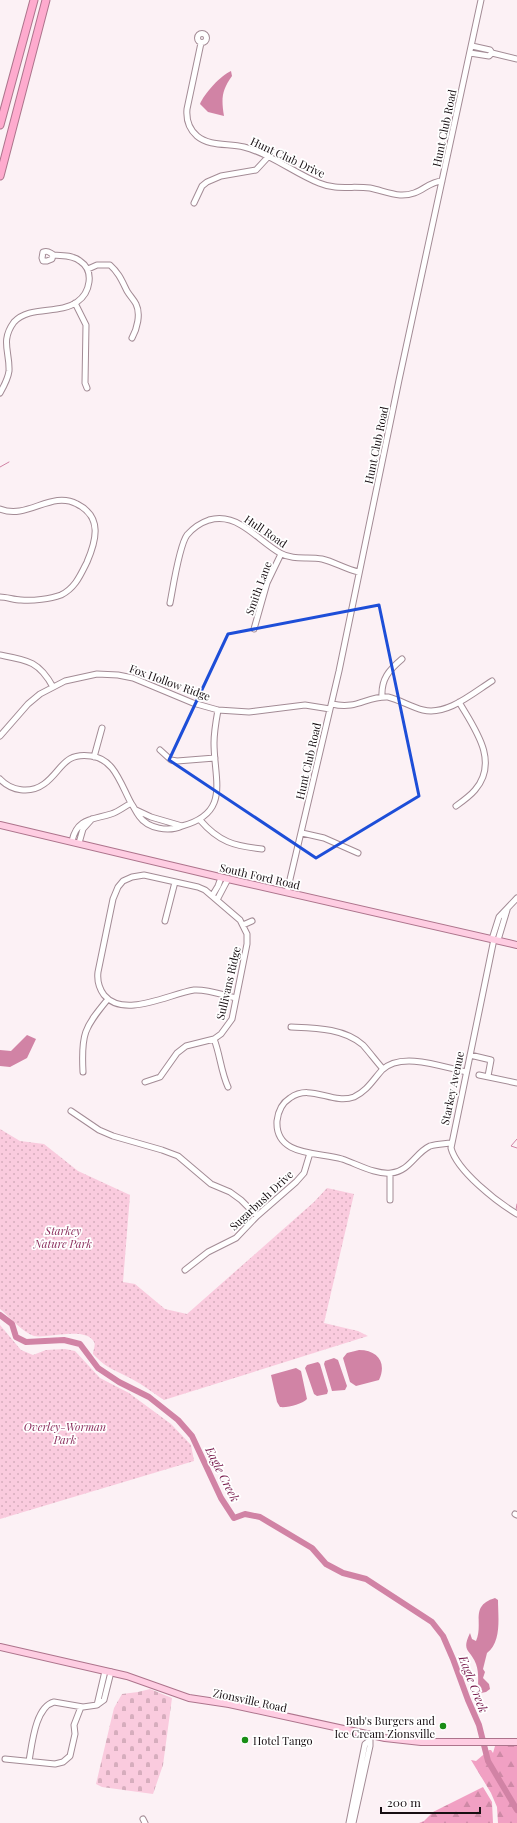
<svg xmlns="http://www.w3.org/2000/svg" width="517" height="1823" font-family="'Playfair Display',serif">
	<defs>
		<pattern id="forest-firs" width="22" height="20" patternUnits="userSpaceOnUse"><rect width="22" height="20" fill="#f1a0c3"/><path d="M5 1l3.5 6h-7zM16 11l3.5 6h-7z" fill="#ce89a6"/></pattern>
		<pattern id="cemetery-stones" width="16" height="16" patternUnits="userSpaceOnUse"><rect width="16" height="16" fill="#facbde"/><path d="M2 7V4a2 2 0 0 1 4 0v3zM10 15v-3a2 2 0 0 1 4 0v3z" fill="#d6adbd"/></pattern>
		<pattern id="park-dots" width="8" height="8" patternUnits="userSpaceOnUse"><rect width="8" height="8" fill="#facbde"/><path d="M2 2h.1M6 6h.1" fill="none" stroke="#d6adbd" stroke-width="1.8" stroke-linecap="round"/></pattern>
	</defs>
	<rect width="100%" height="100%" fill="#fcf1f5"/>
	<path fill="url(#forest-firs)" d="M495,1746H517V1823H498L497,1807L491,1793L471,1760L476,1761L489,1750H491L493,1753Z
		M483,1787L492,1802L493,1823H419L424,1821L433,1812Z"/>
	<path fill="url(#cemetery-stones)" d="M150,1689L172,1698L163,1765L153,1794L102,1787L96,1784L114,1708L122,1694L138,1692Z"/>
	<path fill="url(#park-dots)" d="M0,1129L20,1141L44,1144L78,1171L130,1195L123,1282L135,1284L165,1309L187,1314L314,1202L327,1188L354,1194L324,1323L358,1331L368,1336L164,1400C152,1392 139,1382 126,1376C112,1369 104,1366 93,1354C93,1350 96,1345 94,1342C86,1326 47,1339 34,1336C22,1332 10,1317 0,1309Z
		M0,1325L21,1350L33,1355L46,1350L65,1349L75,1351L100,1378L129,1393L171,1424L191,1445L194,1461L0,1519Z"/>
	<path fill="#d183a5" d="M231,71L232,76C222,90 221,98 224,116L208,112L200,104C204,94 221,75 231,71Z
		M27,1035L36,1039L27,1058L10,1067L0,1066V1050L11,1051Z
		M359,1350C378,1350 387,1363 379,1380L356,1386L350,1382L343,1358L347,1353Z
		M334,1358L338,1360L347,1386L345,1390L332,1391L324,1364L325,1361Z
		M318,1362L320,1364L328,1391L327,1394L317,1396L314,1394L305,1368L307,1365Z
		M296,1368L301,1371L307,1399C302,1404 288,1408 280,1407L277,1402L271,1375Z
		M495,1598L498,1600C498,1616 502,1642 487,1653L483,1669L485,1672L483,1678L489,1684L490,1689L486,1692L481,1693L478,1690C478,1681 479,1672 476,1664C470,1649 461,1652 470,1633L472,1639L476,1641C484,1623 469,1606 495,1598Z"/>
	<g fill="none" stroke-linecap="round" stroke-linejoin="round">
		<path stroke="#d183a5" stroke-width="1" d="M0,467L9,462
			M517,1139L511,1146L517,1148
			M516,1210L517,1204"/>
		<path stroke="#d183a5" stroke-width="6" d="M0,1315L12,1324L16,1337L26,1342L64,1340L80,1344L98,1368L119,1382L149,1397L178,1420L192,1436L221,1498L234,1518L245,1514L260,1517L312,1548L326,1564L343,1573L366,1579L432,1622L443,1636L453,1659L468,1700L479,1725L488,1761L517,1810"/>
		<defs>
			<path id="minor" d="M197.5 38a4.5 4.5 0 1 1 9 0a4.5 4.5 0 1 1-9 0Z
				M201,43L187,109C186,120 189,129 197,136C210,147 229,143 244,147C271,154 294,173 319,183C335,190 353,186 370,188C380,190 390,194 400,195C421,196 426,182 442,181
				M472,46L490,50L492,53L517,59
				M470,53L489,56L492,53
				M194,203L202,186L207,182L221,176L256,170L268,157
				M88,269L97,265H110C119,273 122,281 127,291C130,296 134,300 136,304C141,314 137,329 132,338
				M75,303L86,325L85,383L87,388
				M0,393C4,386 8,379 9,371C10,352 0,341 14,322C30,305 59,315 77,302C90,293 95,271 80,261C73,255 63,256 54,255C49,253 49,250 43,252L42,258L43,261H47L52,259L53,255
				M0,509C28,520 51,490 77,504C103,517 96,541 87,562C80,576 75,588 61,595C50,599 33,601 21,600C14,600 7,597 0,597
				M170,603C173,588 179,546 187,535C193,528 200,523 209,520C220,517 231,519 241,525C255,533 266,545 280,553C294,561 308,556 322,559C335,562 345,569 359,572
				M254,629L267,583L281,554
				M0,655C27,660 39,661 53,687
				M382,697C381,679 389,670 402,659
				M332,704C358,710 366,696 388,697C400,700 411,707 423,710C447,716 473,693 492,681
				M0,736L28,704L40,694L65,681L97,674L118,675L133,678L193,703L218,710L249,712L305,705L330,709
				M160,750L171,760L177,761L215,758
				M94,757L102,728
				M0,779C11,791 30,794 44,784C62,771 63,752 91,756C99,757 107,762 112,768C120,778 125,792 131,803
				M456,806C463,801 470,796 475,790C500,761 474,728 459,702
				M200,820C219,842 234,846 262,849
				M182,826C231,813 214,780 214,743C214,732 216,721 218,710
				M302,833L324,838L358,853
				M72,841C77,818 92,820 111,814C118,812 124,807 131,803C134,807 136,812 139,816C148,829 169,832 182,826L151,817L136,810
				M79,843L83,829L92,819
				M287,892L339,671L399,380L481,0
				M212,896L218,886L221,878
				M217,900L228,879
				M165,921L175,882
				M243,925L252,921
				M492,939L499,917L517,898
				M494,939L451,1148C457,1171 497,1202 517,1214
				M498,940L507,910
				M291,1027C315,1028 344,1028 363,1045C370,1053 376,1061 383,1069
				M214,1039C220,1054 221,1072 228,1087
				M470,1055L491,1060L488,1076
				M83,1072C81,1034 84,1028 108,999
				M479,1075L517,1083
				M145,1082L160,1077L177,1053L186,1046L214,1039L221,1034L232,1019L247,944V934L240,920L205,890L198,887L144,875L132,877L123,881L118,887L113,899L98,972C97,980 99,988 104,995C124,1019 169,994 194,990C207,989 223,995 236,998
				M71,1111L99,1130L113,1136L162,1150L178,1156L211,1184L230,1192L241,1200L257,1216
				M451,1143C444,1144 437,1144 430,1146C415,1153 410,1171 391,1173C376,1175 357,1164 342,1159C319,1152 275,1157 277,1121C278,1112 282,1103 290,1098C311,1083 332,1105 354,1097C367,1091 373,1080 382,1070C401,1051 443,1067 466,1072
				M390,1174V1200
				M185,1270L208,1252L236,1238L257,1216L296,1182L304,1173L310,1153
				M515,1514L517,1515
				M105,1671L97,1705L104,1700L111,1672
				M5,1759L55,1764L63,1762L70,1756L75,1734L74,1725L81,1707
				M29,1761C32,1745 35,1707 54,1702L83,1707L97,1705
				M143,1819L145,1823
				M349,1823L365,1744L369,1741
				M353,1823L370,1746V1736"/>
			<path id="major" d="M0,825L228,879L517,945
				M0,1647L127,1676L189,1698L229,1704L385,1738L421,1742H517"/>
			<path id="highway" d="M0,125L34,0
				M0,176L46,0"/>
		</defs>
		<use href="#minor" stroke="#a38b95" stroke-width="7"/>
		<use href="#major" stroke="#ad748c" stroke-width="8"/>
		<use href="#highway" stroke="#ad748c" stroke-width="9"/>
		<use href="#minor" stroke="#fff" stroke-width="5"/>
		<use href="#major" stroke="#fecde2" stroke-width="6"/>
		<use href="#highway" stroke="#feabce" stroke-width="7"/>
	</g>
	<path fill="none" stroke="#1d4ed8" stroke-width="3" stroke-linejoin="round" d="M379,605L419,796L316,858L169,760L228,634Z"/>
	<g fill="#198d15" stroke="#fff" stroke-width="1.5">
		<circle cx="443" cy="1726" r="4"/>
		<circle cx="245" cy="1740" r="4"/>
	</g>
	<g text-anchor="middle" dominant-baseline="central" stroke-width="3.5" stroke-linejoin="round" paint-order="stroke">
		<g font-size="11" fill="#170e12" stroke="#fff">
			<text transform="translate(444 128) rotate(-78)">Hunt Club Road</text>
			<text transform="translate(288 157) rotate(25)">Hunt Club Drive</text>
			<text transform="translate(376 445) rotate(-78)">Hunt Club Road</text>
			<text transform="translate(266 531) rotate(34)">Hull Road</text>
			<text transform="translate(258 588) rotate(-70)">Smith Lane</text>
			<text transform="translate(170 682) rotate(20)">Fox Hollow Ridge</text>
			<text transform="translate(308 761) rotate(-77)">Hunt Club Road</text>
			<text transform="translate(260 876) rotate(13)">South Ford Road</text>
			<text transform="translate(228 983) rotate(-77)">Sullivans Ridge</text>
			<text transform="translate(452 1088) rotate(-78)">Starkey Avenue</text>
			<text transform="translate(261 1200) rotate(-43)">Sugarbush Drive</text>
			<text transform="translate(250 1700) rotate(12)">Zionsville Road</text>
		</g>
		<g font-size="11" font-style="italic" fill="#8a2d5c" stroke="#fff">
			<text x="63" y="1230">Starkey<tspan x="63" dy="13">Nature Park</tspan></text>
			<text x="65" y="1426">Overley-Worman<tspan x="65" dy="13">Park</tspan></text>
		</g>
		<g font-size="11" fill="#170e12" stroke="#fff" text-anchor="end">
			<text x="435" y="1720">Bub's Burgers and<tspan x="435" dy="13">Ice Cream Zionsville</tspan></text>
			<text x="253" y="1740" text-anchor="start">Hotel Tango</text>
		</g>
		<g font-size="12" font-style="italic" fill="#781b4d" stroke="#fff">
			<text transform="translate(223 1474) rotate(63)">Eagle Creek</text>
			<text transform="translate(474 1684) rotate(69)">Eagle Creek</text>
		</g>
	</g>
	<path d="M381 1807v6h99v-6" fill="none" stroke="#170e12" stroke-width="2"/>
	<text x="387" y="1807" font-size="12" fill="#170e12" stroke="#ffffff" stroke-width="3" paint-order="stroke">200 m</text>
</svg>
